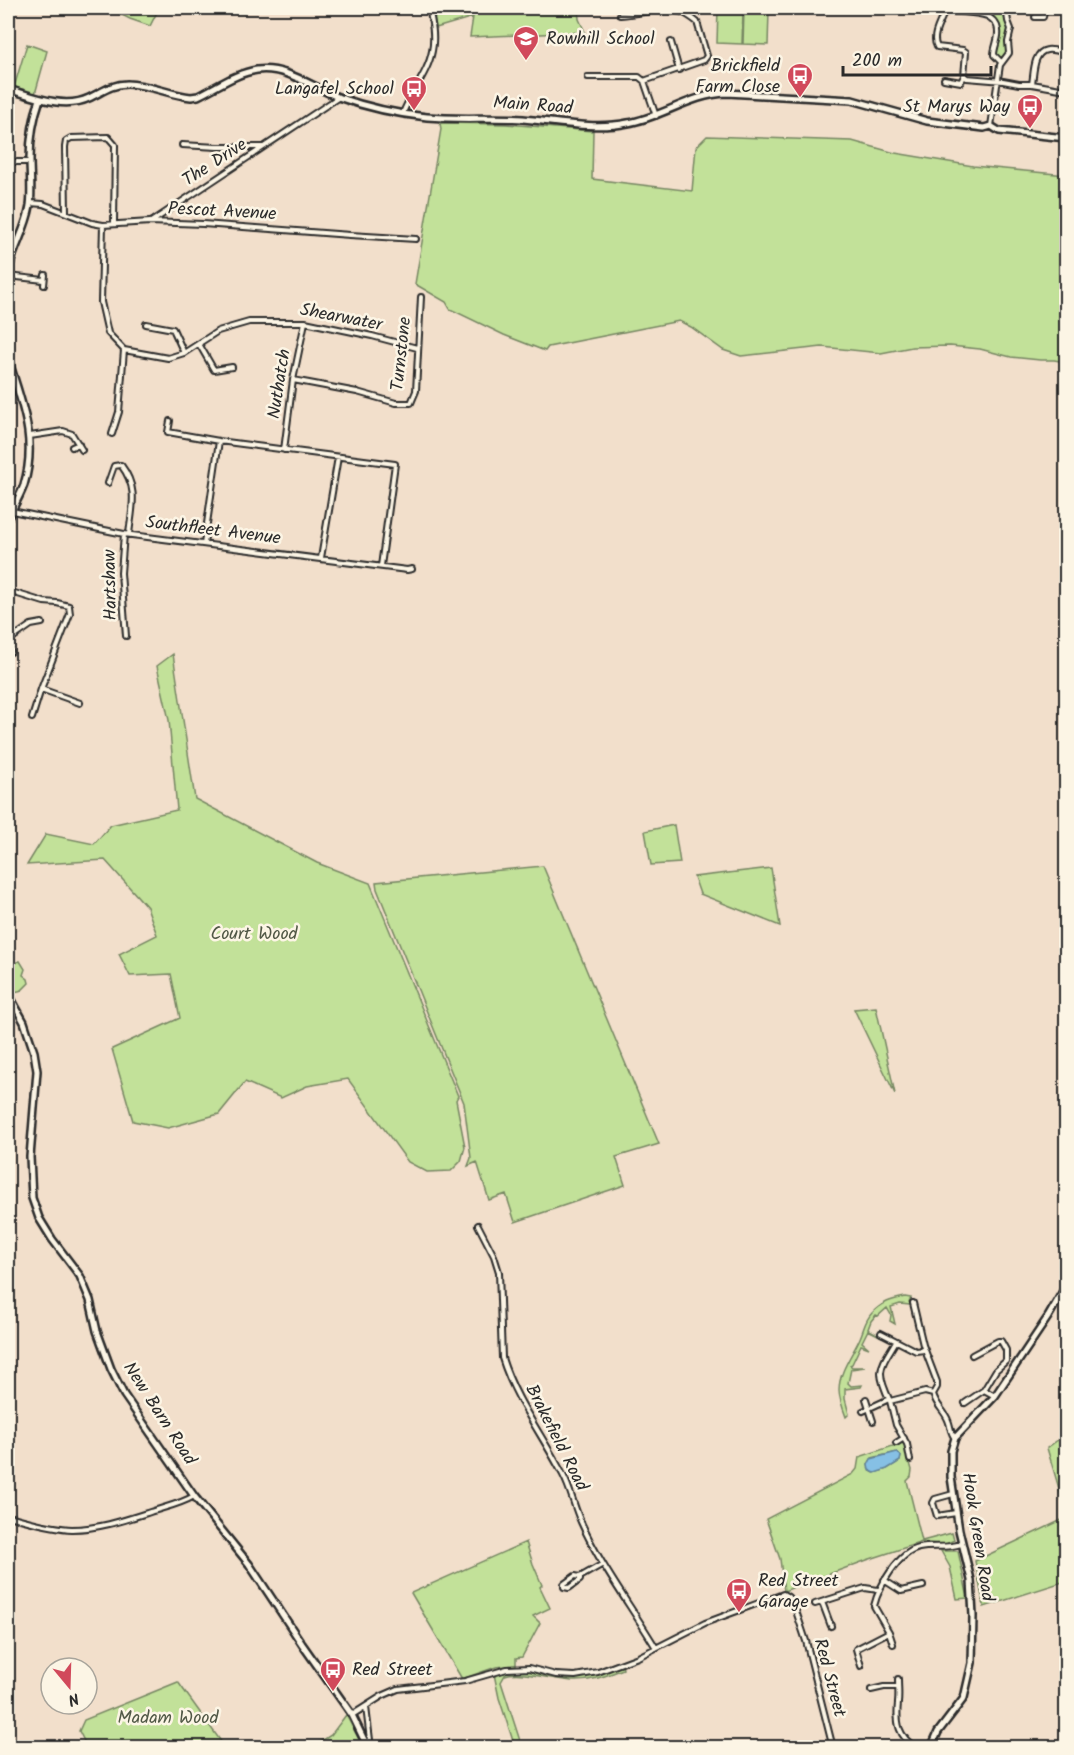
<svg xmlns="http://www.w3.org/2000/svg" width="1074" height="1755" font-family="Kalam,sans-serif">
	<rect width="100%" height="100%" fill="#f2dfcb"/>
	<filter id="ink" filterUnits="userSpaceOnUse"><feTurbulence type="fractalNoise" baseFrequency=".0167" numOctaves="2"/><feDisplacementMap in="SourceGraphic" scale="12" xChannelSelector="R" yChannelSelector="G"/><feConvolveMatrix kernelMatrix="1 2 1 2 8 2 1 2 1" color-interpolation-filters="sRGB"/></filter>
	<g filter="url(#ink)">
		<path fill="#c2e199" stroke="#768662" stroke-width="1.5" fill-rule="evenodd" d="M108,8H159L150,26L130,19Z
			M433,8H578L579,19L585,32L470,37L473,17L436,28Z
			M993,8L1004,10V17L1009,28L1006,40L1007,54L1000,59L995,55L1000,34L991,17Z
			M718,9L743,10L742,44L717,43Z
			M744,10L769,11L768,45L743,44Z
			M27,44L47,51L35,94L14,87Z
			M440,123L506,124L593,131L592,179L692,191L696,147L707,136L852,141L895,153L973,166L1066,175V362L1054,360H1040L1011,357L980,349L950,346L912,347L881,353L822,347L741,356L723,350L691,327L679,321L548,347L545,351L504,335L450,309L446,302L415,284L441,129Z
			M173,654L195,799L317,863L370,883L458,1096L456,1100L465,1147L461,1161L451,1171L427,1172L408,1162L348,1079L307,1086L281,1098L245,1082L219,1114L168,1128L133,1121L112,1049L180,1018L171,974L130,976L119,954L157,935L147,907L105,860L27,865L46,834L94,844L111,825L177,810L169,720L157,666Z
			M674,825L680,863L651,865L645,831Z
			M543,866L659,1144L616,1157L625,1185L515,1222L506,1194L489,1200L477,1162L468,1166L471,1158L464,1103L377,889L376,882Z
			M771,868L780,926L700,894L694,877Z
			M20,961L25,969L23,975L28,979L29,983L22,990L15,992L8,983V965Z
			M876,1007L895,1094L854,1009Z
			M905,1297L911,1298L909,1302L911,1303L913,1311L910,1305L900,1304L891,1307L895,1324L890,1321L891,1315L887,1308L878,1316L876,1315L871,1321L868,1329L882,1337L868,1330L862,1342L869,1348L861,1345L852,1364L850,1365L852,1367H865L851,1369L848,1383L851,1386L862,1385L861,1387L845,1389V1399L849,1414L846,1417C843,1409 839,1398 839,1390C839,1371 853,1354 860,1338C864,1329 865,1320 872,1313C883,1302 890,1300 905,1297Z
			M1066,1434V1512L1047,1448Z
			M902,1443L905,1445L912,1470L911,1477L907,1481L922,1541L952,1533L954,1540L944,1545L922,1542L867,1560L784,1591L780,1559L766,1519L853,1474L857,1469L859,1457ZM897,1452L901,1456L900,1461L887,1469L874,1473L869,1470L868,1464L872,1458Z
			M1066,1518V1581L984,1607L975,1561Z
			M526,1542L533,1564L542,1585L540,1587L550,1608L533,1616L540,1623L522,1657L516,1658V1665L496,1667L462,1679L411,1593Z
			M941,1551H958L968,1598L957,1599L950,1567Z
			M622,1665L623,1669C606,1676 590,1682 572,1681C553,1680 521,1670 505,1675L501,1682L522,1747H515L499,1698L494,1674C523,1662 544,1677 572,1677C590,1677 606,1671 622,1665Z
			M178,1682L225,1747H87L79,1731L84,1720Z
			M346,1715L363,1747L311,1748L331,1735Z"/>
		<path fill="#86c0e5" stroke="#62849b" stroke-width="1.5" d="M897,1452L901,1456L900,1461L887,1469L875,1473L869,1470L868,1465L871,1459Z"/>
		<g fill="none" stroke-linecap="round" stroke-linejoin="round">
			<defs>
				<path id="street" d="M620,15C638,14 665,7 681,12C687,14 692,18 697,22L707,56L704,60L644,81
					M1035,17H1043L1045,8
					M671,42L679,70
					M1001,62L994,55C994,45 1001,37 997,26C995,22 991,18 987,16C979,13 950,10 944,13C940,23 931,37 937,47L963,50L966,52L964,76L967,78L1003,81L1019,84H1032L1066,90
					M588,77H639L644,81L656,116
					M944,79L961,82L964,76
					M1032,84C1034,73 1033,52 1047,50C1053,49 1061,52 1066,53
					M403,113C411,92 428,73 432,51C435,37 432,22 429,8
					M8,115L13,111
					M991,126L1000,65L1009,53L1008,42L1011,29L1008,21L1006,8
					M182,145L217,147H263
					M8,162H30
					M30,203L43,204L92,223L103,225L150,222L203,224L350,235L416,239
					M66,212L65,147L66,141L71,138L108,137L115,145L114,223
					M151,222L339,97
					M103,225L101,302L108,333L124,350
					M8,276L44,280
					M44,285L45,275
					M146,324L173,329L184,353
					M199,344L214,370L232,367
					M124,350L168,358L184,353L218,331L249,322H305L372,336L417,348
					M293,380L357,392L396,403H411L416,391L421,297
					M170,421L168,432L219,441L395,464L381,566
					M112,434L119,412L124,350
					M30,436L63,431L72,434L82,450
					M72,447L79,444
					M284,450L293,380L305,322
					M108,483L114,466L121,465C139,489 132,507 129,534
					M12,511L124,534L407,570L412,569
					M124,534L121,573L126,636
					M204,544L219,441
					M321,558L338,457
					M8,591L44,602L57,603L69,606L70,614L41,689L32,718
					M8,641L31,625L42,623
					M8,644L11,652
					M41,689L80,703
					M478,1225L494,1256L499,1272L502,1358C515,1400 543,1436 563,1475C571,1490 574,1507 581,1522C601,1567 631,1606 656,1648
					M913,1303L923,1345L937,1382V1387L933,1394C937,1407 944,1410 948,1420C951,1427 950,1433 955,1438
					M881,1333L916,1351L925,1350
					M972,1355L998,1341H1001L1006,1350V1361L996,1370L984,1390
					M866,1399L873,1421
					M890,1401C875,1370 880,1368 896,1341
					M965,1403L984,1390L995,1396
					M863,1411L889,1399
					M896,1443L904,1438
					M910,1460L907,1444L896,1425L890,1401L925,1392L933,1394
					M953,1494L935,1499L933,1503L937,1516L956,1513
					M8,1516C29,1521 50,1528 72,1529C99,1529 125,1520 150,1512C165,1507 181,1504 194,1496
					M580,1577V1580L569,1588L564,1587V1584L575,1576L580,1577L603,1564
					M884,1580L901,1591L923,1586
					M822,1602L831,1626
					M815,1604L865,1588L878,1590
					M893,1644L889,1632L874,1606C879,1586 898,1553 919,1548C933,1545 946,1549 961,1544
					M861,1666L856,1649L889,1632
					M898,1679C898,1687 899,1695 898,1703C896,1723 898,1737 917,1748
					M871,1690L884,1687H898
					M366,1707L370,1740L366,1744
					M352,1715L382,1696L398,1689L465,1681L507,1669L529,1668L556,1675L575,1676L598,1672L638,1657L705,1623L783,1594L788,1597L794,1605L806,1641L833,1748
					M901,1748L907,1741"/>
				<path id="secondary" d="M8,89C32,96 64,110 89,98C102,92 112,84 127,84C149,84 170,95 191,97L198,96C217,87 236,73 257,70C286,66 312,87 338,97C366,107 398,114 427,117C459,120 491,117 523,119C557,122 594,130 628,123C663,117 691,94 727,93L852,100L927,121L984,128L991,126L999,131L1066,138
					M8,273C12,250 26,230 30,206C32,191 30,175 30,159C30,138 33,119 40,99
					M8,358C21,403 38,438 24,485C20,496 13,508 8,518
					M8,993L24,1022L34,1052L37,1071L30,1157L32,1198L39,1218L52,1239L80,1276L90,1300L97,1331L111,1369L124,1395L194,1496L249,1564L302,1644L352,1715L368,1748
					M931,1748L938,1732L964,1698L972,1663L973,1616L971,1580L959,1530L951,1477V1451L955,1438L995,1396L1048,1317L1066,1286"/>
			</defs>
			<use href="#street" stroke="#2b2b2b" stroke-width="8"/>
			<use href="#secondary" stroke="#2b2b2b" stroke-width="10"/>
			<use href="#street" stroke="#fcf5e5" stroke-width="4"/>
			<use href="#secondary" stroke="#fcf5e5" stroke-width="5"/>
		</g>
	</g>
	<defs>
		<symbol id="school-pin" viewBox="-11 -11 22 30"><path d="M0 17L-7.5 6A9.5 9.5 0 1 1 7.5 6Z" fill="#d1495b" stroke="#fcf5e5"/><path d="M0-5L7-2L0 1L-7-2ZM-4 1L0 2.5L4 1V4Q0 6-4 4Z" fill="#fff"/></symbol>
		<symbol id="bus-pin" viewBox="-11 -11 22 30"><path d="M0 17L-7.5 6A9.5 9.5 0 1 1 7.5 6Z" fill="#d1495b" stroke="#fcf5e5"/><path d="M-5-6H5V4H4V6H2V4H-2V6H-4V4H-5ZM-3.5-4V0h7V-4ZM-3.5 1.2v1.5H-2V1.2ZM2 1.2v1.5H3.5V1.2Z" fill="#fff"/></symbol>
	</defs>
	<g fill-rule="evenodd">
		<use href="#school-pin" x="511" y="24" width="30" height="40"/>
		<use href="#bus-pin" x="785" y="61" width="30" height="40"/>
		<use href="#bus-pin" x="399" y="74" width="30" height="40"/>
		<use href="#bus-pin" x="1015" y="92" width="30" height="40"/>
		<use href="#bus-pin" x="724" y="1576" width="30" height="40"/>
		<use href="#bus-pin" x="318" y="1655" width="30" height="40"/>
	</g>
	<g text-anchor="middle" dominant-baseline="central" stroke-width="5" stroke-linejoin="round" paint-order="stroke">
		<g font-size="18" fill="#2b2b2b" stroke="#fcf5e5" text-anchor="start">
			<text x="546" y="39">Rowhill School</text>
			<text x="780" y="66" text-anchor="end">Brickfield<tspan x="780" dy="21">Farm Close</tspan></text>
			<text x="394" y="89" text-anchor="end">Langafel School</text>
			<text x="1010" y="107" text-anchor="end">St Marys Way</text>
			<text x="758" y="1581">Red Street<tspan x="758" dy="21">Garage</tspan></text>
			<text x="352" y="1670">Red Street</text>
		</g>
		<g font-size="18" fill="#2b2b2b" stroke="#fcf5e5">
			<text transform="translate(533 106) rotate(4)">Main Road</text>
			<text transform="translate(215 163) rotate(-33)">The Drive</text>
			<text transform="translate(222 212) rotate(3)">Pescot Avenue</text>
			<text transform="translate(341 318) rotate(11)">Shearwater</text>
			<text transform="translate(402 354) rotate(-84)">Turnstone</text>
			<text transform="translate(280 384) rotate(-81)">Nuthatch</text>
			<text transform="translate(213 531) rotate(7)">Southfleet Avenue</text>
			<text transform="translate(111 585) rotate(-91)">Hartshaw</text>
			<text transform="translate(159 1414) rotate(57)">New Barn Road</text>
			<text transform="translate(556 1438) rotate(63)">Brakefield Road</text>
			<text transform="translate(977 1537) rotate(81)">Hook Green Road</text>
			<text transform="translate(829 1678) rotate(75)">Red Street</text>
		</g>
		<g font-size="18" fill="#515846" stroke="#fcf5e5">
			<text x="254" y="934">Court Wood</text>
			<text x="168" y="1718">Madam Wood</text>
		</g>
	</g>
	<rect width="1074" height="1755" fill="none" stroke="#fcf5e5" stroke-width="30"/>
	<rect x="15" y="15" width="1044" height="1725" fill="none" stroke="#2b2b2b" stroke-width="2" filter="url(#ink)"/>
	<g transform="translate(69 1686) rotate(161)"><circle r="28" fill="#fcf5e5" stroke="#a8a49b" stroke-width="1.5"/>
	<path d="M0-4.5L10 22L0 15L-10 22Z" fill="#d1495b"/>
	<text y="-9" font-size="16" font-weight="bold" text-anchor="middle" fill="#2b2b2b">N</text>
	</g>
	<path d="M843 66v9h148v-9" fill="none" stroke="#2b2b2b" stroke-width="3"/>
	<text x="852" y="66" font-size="18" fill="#2b2b2b" stroke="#fcf5e5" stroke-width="4.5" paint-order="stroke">200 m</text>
</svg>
